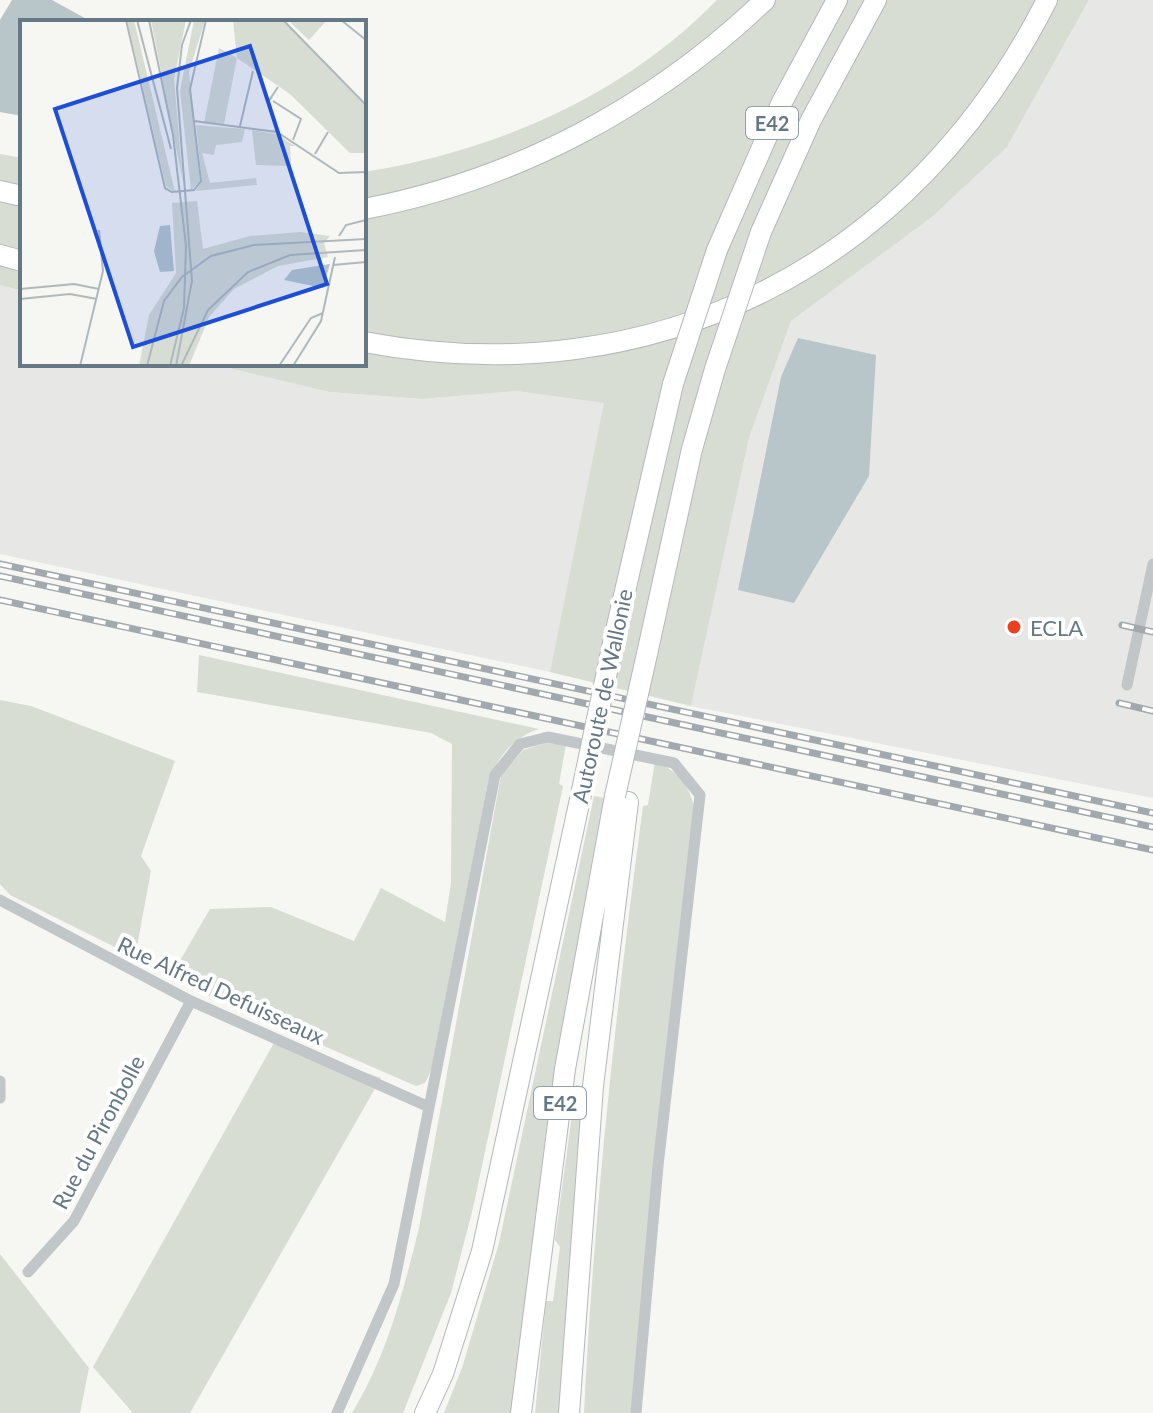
<svg xmlns="http://www.w3.org/2000/svg" width="1153" height="1413" font-family="Lato,sans-serif">
	<rect width="100%" height="100%" fill="#f6f6f2"/>
	<path fill="#e7e7e6" d="M1089,0H1153V798L691,706L749,438L791,321L932,217L1007,147Z
		M0,285L22,291V364H212L329,392L422,399L516,391L605,403L550,672L0,554Z"/>
	<path fill="#d7ddd3" d="M717,0H1089L1007,147L932,217L791,321L749,438L691,706L550,672L604,403L516,391L422,399L329,392L212,364H364V172C496,151 623,96 717,0Z
		M0,154L22,158V291L0,285Z
		M199,655L539,729C513,738 502,753 489,777L435,1062L425,1083L416,1086L195,990L171,976L210,909L271,907L354,941L381,888L445,922L451,883L452,744L431,733L197,692Z
		M0,700L31,706L175,761L141,856L151,871L135,957L10,895L0,884Z
		M546,743L566,744L559,784L563,786L473,1208L451,1293L403,1413H352C387,1356 403,1292 419,1228L501,775L523,750Z
		M655,761C677,771 688,783 694,806L633,1413H584C594,1210 616,1008 643,806L648,805Z
		M594,796L605,798L549,1107L512,1413H444L462,1368L499,1243Z
		M275,1041L381,1078L190,1413H133L93,1367Z
		M576,1085L583,1087L559,1413H535L546,1301H553L560,1247L555,1240Z
		M0,1254L89,1368L80,1413H0Z"/>
	<path fill="#b8c6c9" d="M12,0H52L92,22H22V116L0,112V20Z
		M798,338L876,355L869,476L794,603L738,590L781,377Z"/>
	<g fill="none" stroke-linecap="round" stroke-linejoin="round">
		<defs>
			<path id="motorway" d="M0,191L22,196
				M364,209C516,180 653,107 765,0
				M761,232L811,120L876,0
				M717,250L782,102L837,0
				M0,255L22,261
				M364,342C656,397 913,265 1047,0
				M613,643L673,384
				M647,654L692,449L715,369
				M425,1413L443,1374L482,1251L582,790
				M521,1413L565,1069L615,796
				M569,1413L593,1086L628,802"/>
		</defs>
		<use href="#motorway" stroke="#b4b8bb" stroke-width="22"/>
		<path stroke="#c1c6c9" stroke-width="11" d="M1127,685L1153,564
			M0,900L191,1001L429,1107
			M0,1081V1098
			M28,1272L74,1221L191,1001
			M337,1413L394,1284L495,775L520,744L548,737L674,763L700,795L658,1166L636,1413"/>
		<use href="#motorway" stroke="#fff" stroke-width="20"/>
		<defs>
			<path id="rail" d="M0,564L1153,813
				M0,576L1153,827
				M0,600L1153,850
				M1122,625L1153,632
				M1119,703L1153,711"/>
		</defs>
		<use href="#rail" stroke="#a1a9ae" stroke-width="7"/>
		<use href="#rail" stroke="#fff" stroke-width="4" stroke-dasharray="12" stroke-linecap="butt"/>
		<defs>
			<path id="motorway-bridge" d="M715,369L761,232
				M673,384L717,250
				M582,790L613,643
				M615,796L647,654"/>
		</defs>
		<use href="#motorway-bridge" stroke="#b4b8bb" stroke-width="22" stroke-linecap="butt"/>
		<use href="#motorway-bridge" stroke="#fff" stroke-width="20"/>
	</g>
	<circle fill="#e9411f" stroke="#fff" stroke-width="3" cx="1014" cy="627" r="8"/>
	<g text-anchor="middle" dominant-baseline="central" stroke-width="8" stroke-linejoin="round" paint-order="stroke">
		<g fill="#fff" stroke="#92a0aa" stroke-width="2">
			<rect x="746" y="107" width="52" height="32" rx="6"/>
			<rect x="534" y="1087" width="52" height="32" rx="6"/>
		</g>
		<g font-size="20" font-weight="bold" fill="#647885">
			<text x="772" y="123">E42</text>
			<text x="560" y="1103">E42</text>
		</g>
		<g font-size="22" fill="#647885" stroke="#fff" text-anchor="start">
			<text x="1030" y="627">ECLA</text>
		</g>
		<g font-size="22" fill="#647885" stroke="#fff">
			<text transform="translate(602 696) rotate(-78)">Autoroute de Wallonie</text>
			<text transform="translate(221 990) rotate(25)">Rue Alfred Defuisseaux</text>
			<text transform="translate(98 1132) rotate(-62)">Rue du Pironbolle</text>
		</g>
	</g>
	<g transform="translate(20 20)">
		<rect width="346" height="346" fill="#f6f6f2"/>
		<path d="M107,0H114L155,172L146,166ZM131,0H166L154,59L163,163ZM174,0H185L169,52L180,161L171,170L160,71ZM213,0H262L286,23L346,86V133H330L270,74L217,38L204,104L184,103L199,28L217,38ZM268,0H307L289,20ZM176,105L225,109L222,122L196,125L194,135L182,133L190,163L236,158L237,165L176,171L182,160ZM232,110L256,114L275,126H270L271,146L236,145ZM177,181L183,229L230,216L280,212L310,216L304,223L308,237L258,246L214,269L189,297L169,346H119L129,295L156,253L152,183Z" fill="#d7ddd3"/>
		<path d="M150,205L154,251L140,252L134,231L140,206ZM310,244L303,268L264,260L272,250Z" fill="#b8c6c9"/>
		<path fill="none" stroke="#afb9bc" stroke-width="2" d="M106,0L145,168L152,172L174,170L181,161L170,69L186,0M117,0L151,129M129,0L153,115L166,226L164,288L150,346M263,0L346,85M321,0L346,20M252,77L248,82L258,67M253,81L281,99L273,120M174,101L257,112L319,153L346,152M220,106L233,51M295,134L308,112M319,216L326,205L346,200M313,245L346,242M0,269L54,264L79,269M0,279L50,274L77,279M60,346L83,251L79,210M127,346L144,281L162,257L191,236L234,225L346,219M156,346L172,261L157,68L162,25L171,0M161,346L188,290L228,252L270,235L346,230M259,346L291,298L303,293M273,346L301,301L315,237"/>
		<path fill="#1d4ed8" fill-opacity="0.15" stroke="#1d4ed8" stroke-width="4" d="M230,26L307,264L113,327L35,89Z"/>
		<rect width="346" height="346" fill="none" stroke="#647885" stroke-width="4"/>
	</g>
</svg>
